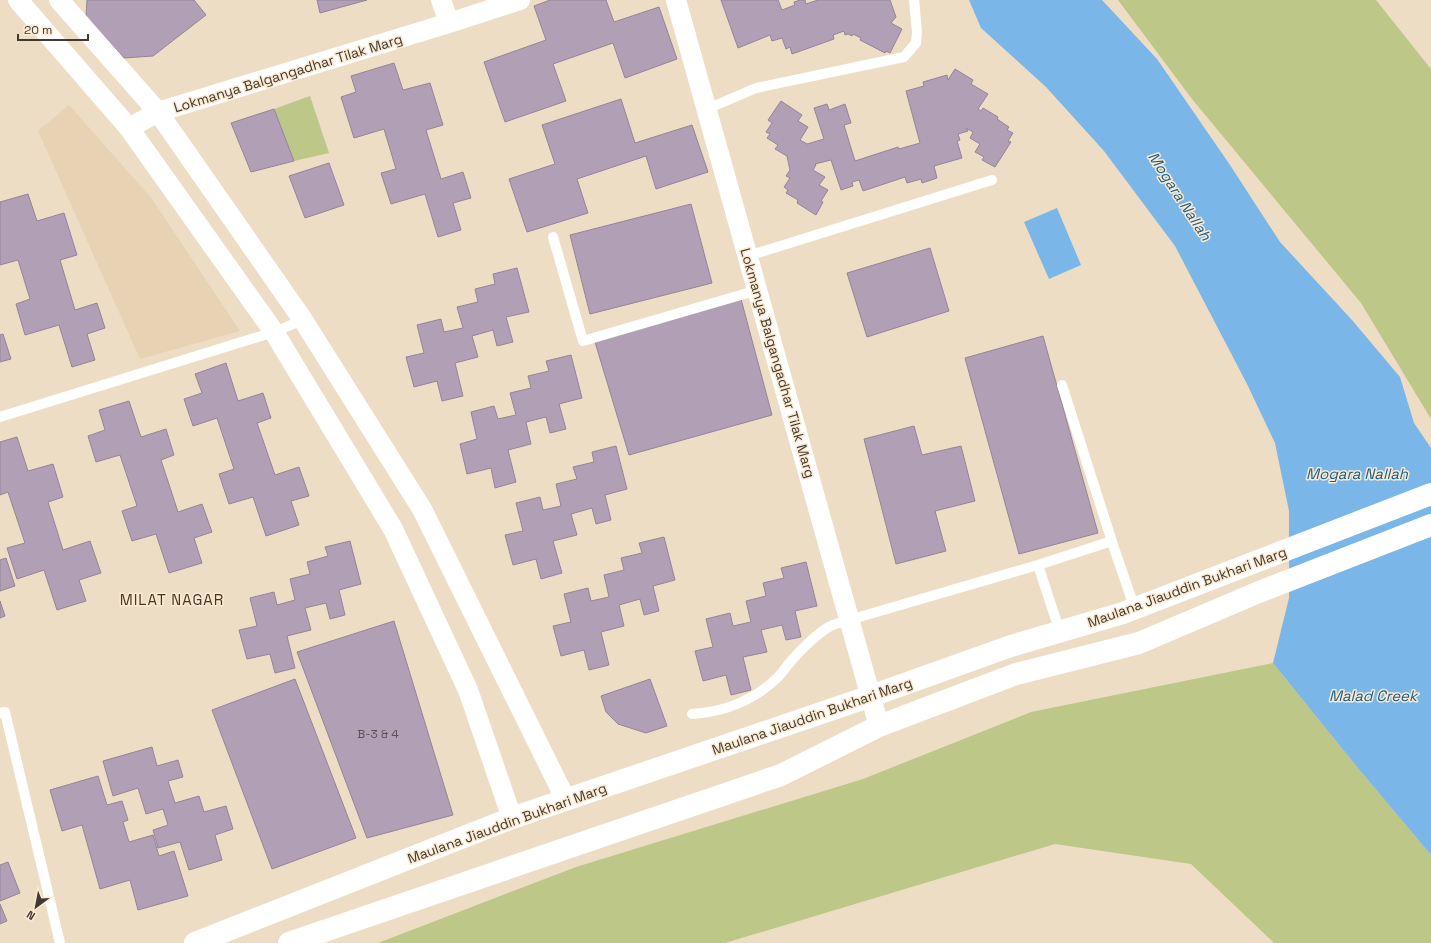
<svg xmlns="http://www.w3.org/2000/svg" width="1431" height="943" font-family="'Space Grotesk',sans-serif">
	<rect width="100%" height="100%" fill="#eeddc5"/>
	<path fill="#e8d2b4" d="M69,105L152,199L240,331L140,359L38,131Z"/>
	<path fill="#bdc787" d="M1118,0H1376L1431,69V419L1361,303L1192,99Z
		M310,96L329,153L294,161L274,109Z
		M1273,663L1357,767L1431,855V943H1274L1191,864L1055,844L725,943H378L576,867L863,779L1031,712Z"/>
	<path fill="#7ab6e7" d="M969,0H1102L1157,59L1230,165L1280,242L1352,320L1400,377L1414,423L1431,448V855L1357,767L1273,663L1289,598V511L1275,443L1247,384L1175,246L1104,151L1046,87L981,28Z
		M1057,208L1081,265L1049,279L1024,222Z"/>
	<path fill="#b19fb5" stroke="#958499" d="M87,0H194L206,15L153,56L124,58L86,17Z
		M317,0H367L320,13Z
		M550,0H606L614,22L659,7L677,59L625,78L613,43L553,64L566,101L505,122L484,62L546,40L534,6Z
		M721,0H778L782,10L795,5L794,2L800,0H805L806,4L818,0H890L896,17L891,23L902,29L890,53L886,51L885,53L860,40L861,38L853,34L852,36L848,34L845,35L844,31L833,35L834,39L792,54L790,47L786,49L782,38L772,41L770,35L738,48Z
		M394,63L403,90L430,83L443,125L426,130L441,179L463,172L471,198L453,203L461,230L438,237L425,194L391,204L381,173L396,169L384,129L354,138L341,97L356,92L351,76Z
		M955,69L973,80L971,84L988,94L978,109L981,111L983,108L998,117L997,119L1009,127L1007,130L1013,133L1008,141L1011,142L995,167L982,160L984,157L975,152L980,144L970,138L973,132L966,128L968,131L958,134L960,140L957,141L962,158L934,166L937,178L922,183L921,179L907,183L905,177L863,191L859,180L852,182L853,186L841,190L831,160L815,164L816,165L813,170L825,177L819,185L828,190L821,201L823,202L816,215L797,203L798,200L786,193L788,190L784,187L790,178L786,176L790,170L787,156L775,149L778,145L767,138L770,134L766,132L772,123L768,120L781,101L802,115L798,121L808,127L800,140L807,144L824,139L814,108L827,104L829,110L845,104L851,123L844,125L855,161L898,147L899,149L920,143L906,91L924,86L923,82L947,75L948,80Z
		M621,99L635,143L692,125L708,172L656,189L646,156L577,179L588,213L527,232L509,179L555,164L542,125Z
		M274,109L294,161L251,172L231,123Z
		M329,163L344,205L305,218L289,176Z
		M28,194L37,221L64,213L77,255L60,260L75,310L97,303L105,328L87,334L95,360L72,367L59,325L25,335L16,304L30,299L18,260L0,265V202Z
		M691,204L712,283L590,314L570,235Z
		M930,248L949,311L867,337L847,273Z
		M517,268L529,312L506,317L513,342L497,346L493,330L472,336L478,357L455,363L463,396L442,401L437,381L414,387L406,357L424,353L417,325L441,319L444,332L463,328L457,307L478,302L475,289L495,284L493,274Z
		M741,299L772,415L629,455L595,342Z
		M3,334L11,359L0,362V335Z
		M1043,336L1098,533L1019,554L965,358Z
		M571,355L582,398L559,404L566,429L550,433L546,417L526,422L531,444L508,450L516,482L495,488L491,468L467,474L460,444L477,439L471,412L494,406L498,419L516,415L510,393L531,388L528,376L549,371L546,361Z
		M226,363L238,401L263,393L271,418L257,423L275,475L299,467L309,496L291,501L299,525L266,536L253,497L229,504L219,474L234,469L217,418L193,426L184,399L202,393L195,374Z
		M129,401L141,437L166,429L174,455L161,460L178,512L202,504L212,532L194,538L202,563L169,573L156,534L132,541L122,511L137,506L120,455L96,462L88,436L105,430L99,410Z
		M914,426L922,455L961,446L975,501L935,511L946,551L896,564L864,439Z
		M17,437L28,471L53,464L63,497L48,502L63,550L90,541L101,573L79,580L86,601L57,610L44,570L17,579L7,548L25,543L8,492L0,495V442Z
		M616,446L627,489L605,495L611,520L596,524L592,508L571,514L577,535L553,541L562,573L541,579L536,559L513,565L505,535L523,531L516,503L540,497L543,510L561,506L556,484L577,479L573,467L594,462L592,452Z
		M664,537L675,580L653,586L659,611L644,615L640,599L619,605L624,626L601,632L609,665L589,670L584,650L561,656L553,626L571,622L564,594L588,588L591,601L609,597L604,575L624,570L621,558L642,553L639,543Z
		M350,541L361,584L339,590L345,615L330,619L326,603L305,608L311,630L287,636L295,668L275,673L270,654L247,659L239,630L257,626L250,598L274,592L277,605L295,600L290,579L310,574L307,562L328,556L325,547Z
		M6,558L15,586L0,591V560Z
		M806,562L817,606L795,611L801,637L786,640L782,625L761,630L767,652L743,657L751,690L731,695L726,675L703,681L695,651L713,647L706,619L730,613L733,626L751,622L746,601L766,596L763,583L784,578L781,568Z
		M0,601L5,616L0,618Z
		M394,621L453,815L367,838L297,652Z
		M295,679L356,838L272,869L212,710Z
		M650,679L667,726L646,733L618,724L606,712L601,696Z
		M152,747L157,766L178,760L183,777L168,781L175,803L199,796L204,812L226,806L233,829L215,835L222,860L189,870L180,842L158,848L153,830L168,825L163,809L146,814L138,788L113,796L103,761Z
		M98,776L107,805L122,801L128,820L123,822L129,842L153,835L159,856L174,851L188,896L138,910L130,880L100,889L82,825L62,831L50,790Z
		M8,862L20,893L0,901V865Z
		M0,904L7,921L0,924Z"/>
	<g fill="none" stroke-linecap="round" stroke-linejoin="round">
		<path stroke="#fff" stroke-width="10" d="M707,109L756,88L904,57L916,43L917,32L914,0
			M553,237L583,341L758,290
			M748,256L992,180
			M1062,385L1115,551L1135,609
			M0,417L274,332L303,320
			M1060,632L1038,565L1112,541
			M0,713L5,712L60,943
			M692,714C724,712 754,700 777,678C782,673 786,667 791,661C801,650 813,637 827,628C833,624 842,622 849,620L1038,565"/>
		<path stroke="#fff" stroke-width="20" d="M18,0L129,128L274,332L393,529L468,690L512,818
			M59,0L158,112L303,320L422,509L566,800
			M441,0L449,23
			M676,0L879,726
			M129,128L158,112L449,23L520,0"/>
		<path stroke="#fff" stroke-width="22" d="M195,943L512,818L871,696L1011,646L1123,613L1431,494
			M289,943L781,775L879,726L1016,674L1139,643L1259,592L1431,525"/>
	</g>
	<g text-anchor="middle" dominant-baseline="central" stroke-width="3" stroke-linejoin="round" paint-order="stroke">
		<g font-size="12" fill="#5d5352">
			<text x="378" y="734">B-3 &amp; 4</text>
		</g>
		<g font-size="14" fill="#413a31" stroke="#fcead2">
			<text transform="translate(288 73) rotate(-17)">Lokmanya Balgangadhar Tilak Marg</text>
			<text transform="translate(778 363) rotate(74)">Lokmanya Balgangadhar Tilak Marg</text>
			<text transform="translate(1187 587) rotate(-20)">Maulana Jiauddin Bukhari Marg</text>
			<text transform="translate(812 716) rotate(-19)">Maulana Jiauddin Bukhari Marg</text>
			<text transform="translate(507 823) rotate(-20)">Maulana Jiauddin Bukhari Marg</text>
		</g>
		<g font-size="15" font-style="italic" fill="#185b89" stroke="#fcead2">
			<text transform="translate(1180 196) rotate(57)">Mogara Nallah</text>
			<text x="1357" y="473">Mogara Nallah</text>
			<text x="1373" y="695">Malad Creek</text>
		</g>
		<g font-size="15" letter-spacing="1" fill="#443622" stroke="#fcead2">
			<text x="172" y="599">MILAT NAGAR</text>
		</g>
	</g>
	<g transform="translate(36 907) rotate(212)" stroke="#fcead2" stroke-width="3" paint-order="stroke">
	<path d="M0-3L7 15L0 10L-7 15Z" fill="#413a31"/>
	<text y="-6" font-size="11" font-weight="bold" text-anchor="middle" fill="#413a31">N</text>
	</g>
	<path d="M18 34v6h70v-6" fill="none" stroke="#413a31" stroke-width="2"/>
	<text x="24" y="34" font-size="12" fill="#413a31" stroke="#fcead2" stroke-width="3" paint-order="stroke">20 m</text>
</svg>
